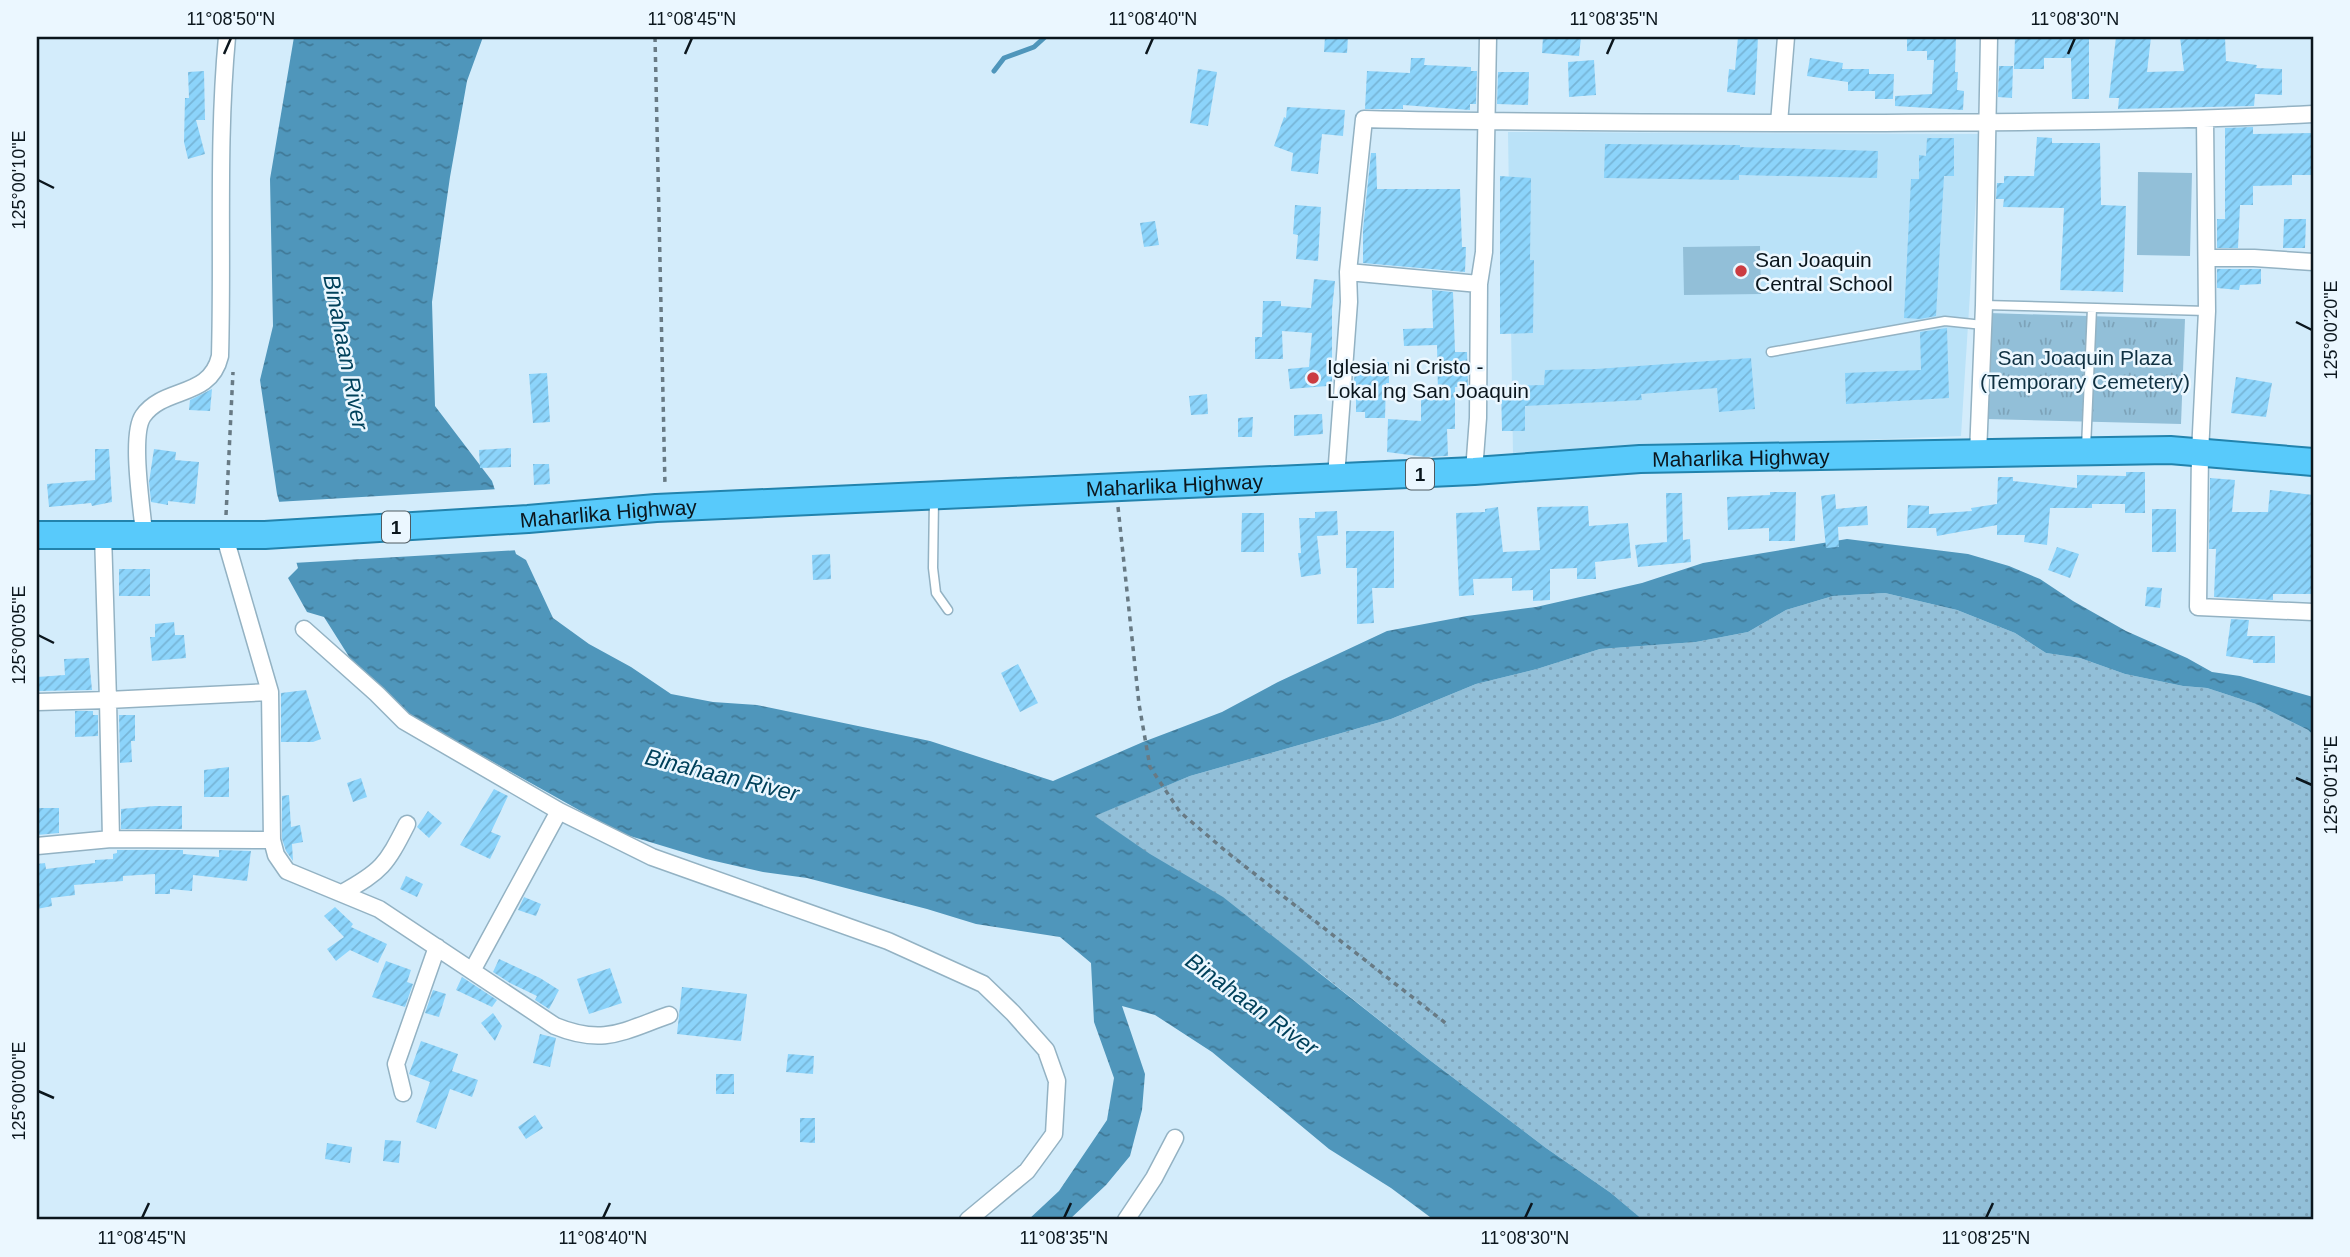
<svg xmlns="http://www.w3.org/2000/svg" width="2350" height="1257" font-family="Arial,sans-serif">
	<defs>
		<pattern id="grass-dots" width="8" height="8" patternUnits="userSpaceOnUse" patternTransform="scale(1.75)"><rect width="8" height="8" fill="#92bfd8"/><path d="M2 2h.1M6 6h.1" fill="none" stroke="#7da3b9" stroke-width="1.8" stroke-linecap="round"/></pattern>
		<pattern id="park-tufts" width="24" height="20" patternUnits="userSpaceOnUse" patternTransform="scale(1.75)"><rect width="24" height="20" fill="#92bfd8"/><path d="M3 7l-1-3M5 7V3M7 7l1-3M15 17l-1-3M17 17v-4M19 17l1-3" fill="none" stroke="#7da3b9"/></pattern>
		<pattern id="water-ripples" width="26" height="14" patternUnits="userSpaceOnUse" patternTransform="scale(1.75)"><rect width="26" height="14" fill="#4f96bb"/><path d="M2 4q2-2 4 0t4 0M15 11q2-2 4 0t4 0" fill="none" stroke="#407997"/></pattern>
		<pattern id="building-hatch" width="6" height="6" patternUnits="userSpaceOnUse" patternTransform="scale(1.75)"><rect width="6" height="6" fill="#8cd4fb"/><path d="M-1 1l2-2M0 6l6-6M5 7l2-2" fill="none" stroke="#77b5d7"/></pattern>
	</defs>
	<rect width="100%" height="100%" fill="#d3ecfb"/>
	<path fill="#bae2f8" d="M1508,132L1980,134L1961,436L1513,454Z"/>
	<path fill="url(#grass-dots)" d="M1885,593L1957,610L2015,633L2046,653L2080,658L2125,674L2183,686L2207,688L2256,704L2308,730L2313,735V1220H1643L1611,1193L1546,1148L1427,1058L1315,969L1094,816L1190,776L1391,719L1476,684L1537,669L1600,649L1696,642L1748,632L1786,610L1833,596Z"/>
	<path fill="url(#park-tufts)" d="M1989,313L2185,319L2181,424L1986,419Z"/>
	<path fill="#92bfd8" d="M2138,172L2192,173L2190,256L2137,255Z
		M1760,246L1761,294L1684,295L1683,247Z"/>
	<path fill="url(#water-ripples)" d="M294,37H483L467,81L450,177L432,302L435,406L492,481L516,554L526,560L553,618L589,644L631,667L671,694L713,702L757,705L930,741L1053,781L1143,742L1222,712L1278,682L1387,631L1467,616L1536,607L1642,583L1703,563L1847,539L1968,554L2009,566L2040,579L2073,601L2126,631L2187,658L2212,672L2240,676L2313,697V735L2308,730L2256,704L2207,688L2183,686L2125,674L2080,658L2046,653L2015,633L1957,610L1885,593L1833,596L1786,610L1748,632L1696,642L1600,649L1537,669L1476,684L1391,719L1190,776L1095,816L1150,854L1223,897L1427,1058L1546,1148L1611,1193L1643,1220H1434L1391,1188L1329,1149L1212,1052L1155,1015L1122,1006L1145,1074L1142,1110L1130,1156L1106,1185L1069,1220H1028L1059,1191L1107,1120L1114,1078L1094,1022L1091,963L1060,937L976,924L927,909L807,878L763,872L706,859L620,833L486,758L421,725L365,682L324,617L307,612L288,578L298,568L277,494L260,380L273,326L270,179Z"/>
	<path fill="#d3ecfb" d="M499,489L519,550L293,563L276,502Z"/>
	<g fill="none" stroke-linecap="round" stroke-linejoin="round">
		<path stroke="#4f96bb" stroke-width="5" d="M994,71L1004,58L1034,47L1045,37"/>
	</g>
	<path fill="url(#building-hatch)" d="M1325,37H1348L1347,53L1324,52Z
		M1543,37H1581L1579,56L1542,53Z
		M1738,37H1758L1755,95L1727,92L1729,69L1735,70Z
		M1907,37H1956L1955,72H1958L1957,90L1964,91L1963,110L1895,106V96L1932,94L1934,60H1927V51H1907Z
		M2015,37H2089V99H2072L2071,58H2044V69H2014Z
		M2116,37L2133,39V37H2151L2147,72L2184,71L2180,37H2225L2226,61L2257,65L2256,68L2282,69V95L2255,94L2254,106L2118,109L2119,98H2109Z
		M1411,58H1425L1424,65L1471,67V71H1477L1476,104H1470V110L1403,105V109H1365L1367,71L1410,73Z
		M1810,58L1843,63L1842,69H1869V74H1894L1893,99H1875V91H1848V82L1807,76Z
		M1594,60L1596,95L1569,97L1568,62Z
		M1999,66H2013L2012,98L1998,97Z
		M1198,69L1217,72L1208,126L1190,123Z
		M204,71L205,120H196L205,154L188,159L184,142L185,98H189L188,72Z
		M1498,72H1529L1528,105L1497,104Z
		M1287,107L1345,110L1343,136L1322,134L1318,174L1291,171L1293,153L1274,146L1284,117L1286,118Z
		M2253,127V134L2311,133L2312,175H2292V185L2253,186V205H2240L2238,248H2217V219H2225V128Z
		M2037,137L2052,138V143H2100L2101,205L2126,206L2123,292L2060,290L2064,208L2003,207L2004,199H1996L1997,183H2004V176H2034Z
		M1927,138H1954V176H1944L1936,316L1920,319L1904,318L1911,179H1919V155L1926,156Z
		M1605,144L1740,145V147L1878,151L1877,178L1739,175V180L1604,178Z
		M1371,153H1376L1377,189H1460L1462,247H1466L1465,272L1363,263V229Z
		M1500,176L1531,178L1530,260H1534L1533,333L1500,334Z
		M1295,205L1321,207L1318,261L1296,259L1298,235L1293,234Z
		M2284,219H2306L2305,248H2283Z
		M1155,221L1159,245L1144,247L1140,223Z
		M2217,269H2261V284L2240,285L2239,290L2217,288Z
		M1314,279L1335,281L1332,309V384H1327V386L1290,389L1288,369L1309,367L1312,333L1282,331L1283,359H1255V337H1262L1263,301H1281V306L1311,308Z
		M1432,290L1453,292L1455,352H1467L1468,387H1455V429H1447L1448,456L1425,457L1387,452L1388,419L1421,421V394L1438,393L1437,345L1404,346L1403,329L1433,328Z
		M1947,328L1949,398L1846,404L1845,373L1921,370L1920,332Z
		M1751,358L1755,409L1719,412L1717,388L1641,394L1642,400L1525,406V431H1502L1501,386L1544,385L1545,370L1596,369Z
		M1389,362V383H1386L1385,418H1365V412H1356V383H1354L1355,363Z
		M547,373L550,422L533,423L529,374Z
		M2236,377L2272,383L2266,417L2231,413Z
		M212,389L210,411L189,410L190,400Z
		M1207,394L1208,414L1191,415L1189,396Z
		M1322,414L1323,434L1294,436V415Z
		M1253,417L1252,437H1238V418Z
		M511,448V467L480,468L479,450Z
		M95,449H109L112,502L92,506L91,503L49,507L47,484L95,480Z
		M154,449L176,452L175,460L199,462L195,504L168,501V505L151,502L149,482Z
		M533,464H549L550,484L534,485Z
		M2126,472H2145V513H2125V504H2092V508H2050L2047,545L2024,542L2025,535H1997V525L1937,536L1936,528H1907L1908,505L1929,506V514L1972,511L1971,508L1997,504L1998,477H2013V481L2077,488V475L2126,476Z
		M2210,478L2235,480L2232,512H2268L2270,490L2313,495V594H2273V600L2214,597L2216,549H2209Z
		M1770,492H1796L1795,541H1769V528L1728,530L1727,497L1770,495Z
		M1666,493H1682L1683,540L1690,539L1691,562L1638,567L1635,545L1667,542Z
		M1835,494L1836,509L1867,506L1868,525L1838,527L1839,547L1826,548L1821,496Z
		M1588,506L1589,526L1628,523L1631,558L1595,562L1596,579H1577V568L1550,569V600L1533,601V590L1512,591V578L1473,579L1474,595L1459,596L1456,513L1485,512V509L1498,507L1503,552L1540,550L1537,507Z
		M2152,509H2176V552H2152Z
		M1337,511L1338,535L1317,536L1321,574L1301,577L1298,553H1301L1299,518H1315V512Z
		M1242,513H1264V552H1241Z
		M1346,531H1394V588H1372L1374,623L1357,624V568H1346Z
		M2057,547L2079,554L2070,578L2048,570Z
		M830,554L831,579L813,580L812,555Z
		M119,569H150V596H119Z
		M2147,587L2162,588L2160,608L2145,606Z
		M2231,619L2249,620L2247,636H2275V663H2253V660L2226,656Z
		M174,622L175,635H184L186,658L152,661L150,637H155V624Z
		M89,658L92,690L38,691L37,677L65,675L64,659Z
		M1018,664L1038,703L1020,712L1001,673Z
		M306,690L321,739L313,742H281V693Z
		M75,711H93V715H98V736L75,737Z
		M119,715H135V741H131L132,762L120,763Z
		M229,767V797H204V770Z
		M361,778L367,797L353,802L347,783Z
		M494,789L508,796L491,832L501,836L490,859L460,845Z
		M289,795L291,827L300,825L303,842L292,844L293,861L286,851L282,839V796Z
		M155,806H182V829H121V809Z
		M37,808H59V833L37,835Z
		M428,811L442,823L429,838L417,827Z
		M117,850H183V854L219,857V850L251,851L247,881L193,875L192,891L170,889V894H155V874L123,876V881L74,885L75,895L51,898L52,906L37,909V864L45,863L46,869L95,863V860L113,859V854L117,853Z
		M406,876L423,884L417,897L400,889Z
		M524,897L541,904L536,916L518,910Z
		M335,907L353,924L351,927L387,944L378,963L350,950L336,961L327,949L344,937L324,916Z
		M499,959L540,978L559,990L549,1009L535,1000L537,996L510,983L493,972Z
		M386,961L411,970L407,982L413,984L405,1007L372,997Z
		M610,968L622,1003L589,1014L577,979Z
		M462,977L497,1000L492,1007L456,990Z
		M682,987L747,994L741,1041L677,1034Z
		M433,990L446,994L439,1017L425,1013Z
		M493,1013L502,1026L495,1041L481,1023Z
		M540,1034L556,1038L550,1067L533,1063Z
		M421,1041L458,1054L452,1071L478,1080L472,1097L450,1089L436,1129L416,1122L430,1082L409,1074Z
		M788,1054L814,1056L813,1074L786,1072Z
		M716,1074H734V1094H716Z
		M535,1115L543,1128L526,1139L518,1127Z
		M800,1118H815V1143L800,1142Z
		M385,1140L401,1141L399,1163L383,1161Z
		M327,1143L352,1147L350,1163L325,1159Z"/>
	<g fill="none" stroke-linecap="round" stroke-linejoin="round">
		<defs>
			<path id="service" d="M1984,305L2207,311
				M1771,352L1945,321L1983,325
				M2086,448L2092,308
				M934,499L933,568L936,593L948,610"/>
			<path id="minor" d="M2205,119L2207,311L2200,453L2198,607L2313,612
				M1779,123L1786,37
				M2207,258H2254L2313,262
				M1348,272L1479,284
				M1978,454L1984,305L1989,37
				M1474,471L1478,418L1479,284L1484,252L1488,37
				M1336,477L1349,302L1348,272L1364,119C1528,123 1693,123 1857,123C2009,122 2161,122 2313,114
				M144,533C142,509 130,435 143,416C164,386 210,399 220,356C223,250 217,143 227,37
				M103,534L108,700L270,692
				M224,534L270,692L272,840L276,855L287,871L379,909L555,1026C604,1046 623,1031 669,1015
				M304,629L377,694L404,721L559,811L652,857L888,941L983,984L1013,1013L1046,1050L1057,1081L1054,1134L1027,1171L968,1220
				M37,702L108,700L111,839
				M37,846L111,839L272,840
				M342,893C382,871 386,865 407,824
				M472,971L559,811
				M403,1093L396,1064L437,947
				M1126,1220L1154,1178L1175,1138"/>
			<g id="trunk">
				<path id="s1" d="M37,535H265L528,519L656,508L1474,471L1640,459L2170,450L2313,462"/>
			</g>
		</defs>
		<use href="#service" stroke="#93b2c3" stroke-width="11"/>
		<use href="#minor" stroke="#93b2c3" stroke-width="19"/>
		<use href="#trunk" stroke="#2283ad" stroke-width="30"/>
		<path stroke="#687a84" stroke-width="3.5" stroke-dasharray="5 5" stroke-linecap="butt" d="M655,37L665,486
			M1118,507L1139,704L1150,767L1180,812L1228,853L1448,1025
			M226,515L233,372"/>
		<use href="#service" stroke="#fff" stroke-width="8"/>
		<use href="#minor" stroke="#fff" stroke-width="16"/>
		<use href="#trunk" stroke="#58cafb" stroke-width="26"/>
	</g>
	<path fill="none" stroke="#0b161d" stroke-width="2.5" d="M224,54L231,38M685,54L692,38M1146,54L1153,38M1607,54L1614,38M2068,54L2075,38M38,180L54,188M2296,322L2312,330M38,635L54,643M2296,778L2312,785M38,1091L54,1098M142,1218L149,1203M603,1218L610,1203M1064,1218L1071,1203M1525,1218L1532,1203M1986,1218L1993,1203"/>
	<g fill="#cb3c41" stroke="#ebf7ff" stroke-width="2.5">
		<circle cx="1741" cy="271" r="7"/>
		<circle cx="1313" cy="378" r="7"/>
	</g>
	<g text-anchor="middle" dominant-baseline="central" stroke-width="5" stroke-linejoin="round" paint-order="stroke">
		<g fill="#ebf7ff" stroke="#4e5a61" stroke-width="2">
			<rect x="1406" y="458.5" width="28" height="31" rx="5"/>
			<rect x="382" y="511.5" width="28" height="31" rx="5"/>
		</g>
		<g font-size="19" font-weight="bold" fill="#0b161d">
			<text x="1420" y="474">1</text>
			<text x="396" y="527">1</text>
		</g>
		<g font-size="21" fill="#0b161d" stroke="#ebf7ff" text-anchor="start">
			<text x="1755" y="259">San Joaquin<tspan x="1755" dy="24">Central School</tspan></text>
			<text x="1327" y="366">Iglesia ni Cristo -<tspan x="1327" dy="24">Lokal ng San Joaquin</tspan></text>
		</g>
		<g font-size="21" fill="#103142" stroke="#ebf7ff">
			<text x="2085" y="357">San Joaquin Plaza<tspan x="2085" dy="24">(Temporary Cemetery)</tspan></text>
		</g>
		<g font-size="21" fill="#0b161d" stroke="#ebf7ff">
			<text stroke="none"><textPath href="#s1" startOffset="1706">Maharlika Highway</textPath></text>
			<text stroke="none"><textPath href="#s1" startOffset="1139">Maharlika Highway</textPath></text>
			<text stroke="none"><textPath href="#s1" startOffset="572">Maharlika Highway</textPath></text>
		</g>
		<g font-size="23" font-style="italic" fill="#01415b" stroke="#ebf7ff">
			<text transform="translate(346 352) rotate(79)">Binahaan River</text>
			<text transform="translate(722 775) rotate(14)">Binahaan River</text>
			<text transform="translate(1252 1004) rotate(36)">Binahaan River</text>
		</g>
	</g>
	<rect width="2350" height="1257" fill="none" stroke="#ebf7ff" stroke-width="77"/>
	<rect x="38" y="38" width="2274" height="1180" fill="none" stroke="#0b161d" stroke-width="2.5"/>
	<g font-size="18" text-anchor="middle" fill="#0b161d">
		<text x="231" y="25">11°08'50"N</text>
		<text x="692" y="25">11°08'45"N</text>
		<text x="1153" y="25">11°08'40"N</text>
		<text x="1614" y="25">11°08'35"N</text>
		<text x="2075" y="25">11°08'30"N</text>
		<text transform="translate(19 180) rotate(-90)" y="6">125°00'10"E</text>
		<text transform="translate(2331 330) rotate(-90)" y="6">125°00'20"E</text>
		<text transform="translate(19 635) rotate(-90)" y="6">125°00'05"E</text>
		<text transform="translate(2331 785) rotate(-90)" y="6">125°00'15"E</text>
		<text transform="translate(19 1091) rotate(-90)" y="6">125°00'00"E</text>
		<text x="142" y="1244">11°08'45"N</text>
		<text x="603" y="1244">11°08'40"N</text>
		<text x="1064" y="1244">11°08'35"N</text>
		<text x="1525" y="1244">11°08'30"N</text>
		<text x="1986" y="1244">11°08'25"N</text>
	</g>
</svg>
